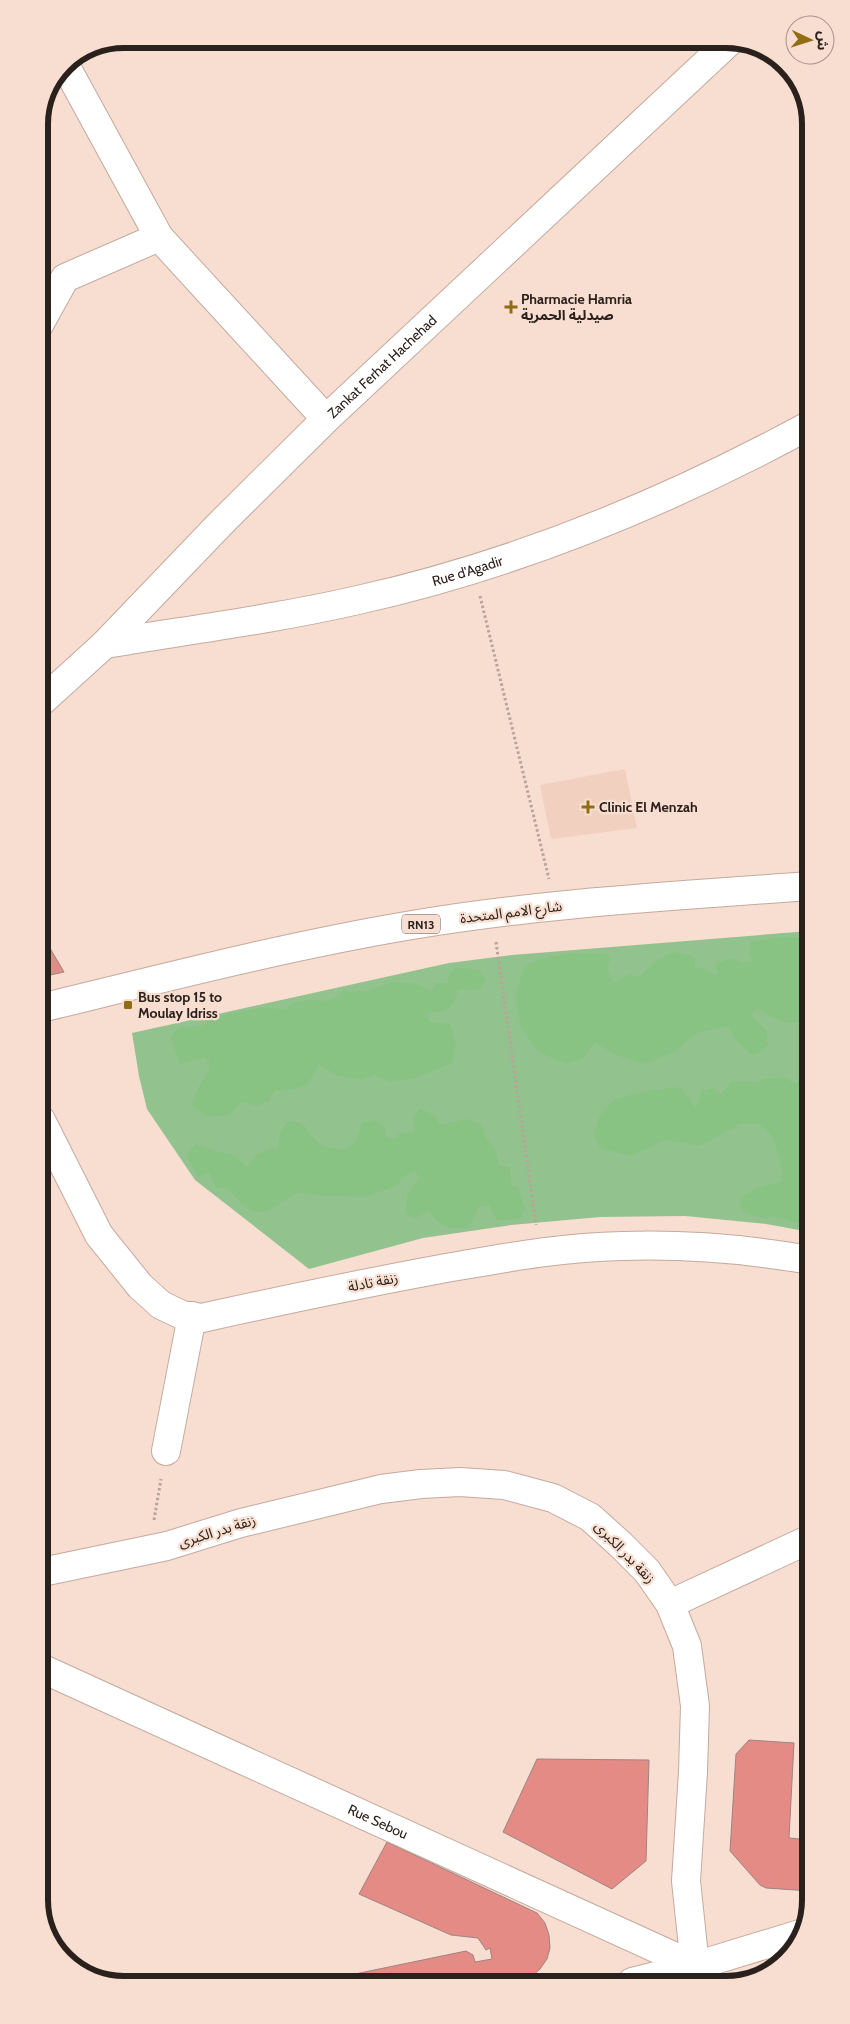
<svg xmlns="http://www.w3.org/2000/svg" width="850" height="2024" font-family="Cabin,'Noto Sans Arabic',sans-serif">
	<rect width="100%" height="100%" fill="#f8ded0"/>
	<path fill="#f1d0bf" d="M625,769L637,828L551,839L540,785Z"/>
	<path fill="#92c28d" d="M809,931L810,1232L766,1224L685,1216L600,1217L511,1225L423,1238L309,1269L195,1180L147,1109L139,1076L132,1033L449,963L512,955Z"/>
	<path fill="#89c383" d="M782,937L809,939V1019C784,1027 778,1020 757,1008L751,1015L766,1031L768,1045L754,1056L738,1042L728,1026L697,1033L674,1052L645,1064L613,1054L595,1042L583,1058L566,1064L539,1052L521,1028L515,996L525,965C548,955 587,949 611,956L607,970L614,983L629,974L639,977C659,962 667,943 695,958V969L702,967L718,977L716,964L731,958L743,962L754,963L749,954L751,942Z
		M455,968L478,969L486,980L480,989L458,990C455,1010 445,1010 428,1014L429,1022L450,1023L456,1043L452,1063L419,1077L389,1082L374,1074L362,1080L336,1075L319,1064C306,1090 302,1089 274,1091L269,1101L257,1106L242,1102L229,1115L208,1117L192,1106L198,1088L209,1071V1061L204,1057L179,1064L171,1036L179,1028L201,1026L214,1017L259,1008L286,1009C298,997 314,1000 330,1001L343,991H369L390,982H404L421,985L431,992L435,983H448L449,974Z
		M807,1073H809L810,1226L775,1217L762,1218L742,1211L740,1198L754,1189L781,1182L782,1167L773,1137L758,1123L740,1124L699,1146L667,1140L630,1156L600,1148L594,1134L600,1115L615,1099L646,1091L681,1087L696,1108L702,1091L713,1088L721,1094L732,1081L759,1083L763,1079L783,1077L796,1084Z
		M420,1108L435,1116L440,1125L468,1119L482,1125L486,1138L495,1148L499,1165L510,1167L511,1186L518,1187L525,1209L519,1219L497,1220L489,1205L479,1206L472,1222L467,1228C445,1229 443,1226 428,1211L414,1219L406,1213L407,1194L420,1177L414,1171L406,1175L396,1186L364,1197L327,1196L295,1193C265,1217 253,1220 227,1188L216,1187L209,1173L198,1177L186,1155L196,1144L215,1151L231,1154L248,1168C253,1153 262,1151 277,1147L281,1130L288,1121C311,1123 303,1129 316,1141C323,1147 336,1149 344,1150L356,1141L362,1123L375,1120L385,1127L386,1136L394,1139L398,1134L414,1131L413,1118Z"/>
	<path fill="#e48b85" stroke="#9e8380" d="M41,933L64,972L41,977Z
		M749,1740L794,1743L789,1838L811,1840V1891L766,1888L760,1885L730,1851L736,1754Z
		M537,1759L649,1760L646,1861L612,1889L503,1832Z
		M387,1842L537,1913L545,1923L549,1935L550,1948L547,1959L540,1969L531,1977L515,1982L357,1983L355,1974L466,1951L473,1955L475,1962L492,1959L490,1948L486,1950L478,1938L451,1935L359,1894Z
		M785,1958L755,1980V1972L761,1966Z"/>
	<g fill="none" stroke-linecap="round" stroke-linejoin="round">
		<defs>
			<g id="minor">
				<path d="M64,63L159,237L326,419"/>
				<path d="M39,325L65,278L159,237"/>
				<path id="s1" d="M105,644C189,630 275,619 358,600C515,565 666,503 808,426"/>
				<path id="s2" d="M40,703L105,644L222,522L326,419L732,39"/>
				<path d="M41,1120L99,1235L140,1286L161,1305L182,1315L202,1318C283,1300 365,1283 446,1268C504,1258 563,1247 622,1246C685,1244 747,1249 810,1260"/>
				<path d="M166,1451L192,1316"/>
				<path d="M42,1572L167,1546L241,1523L381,1489L421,1484L460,1482L504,1485L553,1498L590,1517L620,1544L647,1571L670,1604L687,1646L695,1706L693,1772L686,1881L695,1966"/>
				<path d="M670,1604L810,1539"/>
				<path id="s3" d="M43,1669L695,1966L706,1981"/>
				<path d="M632,1982L695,1966L800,1934"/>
			</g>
			<path id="major" d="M41,1008C164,978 287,946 412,925C543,903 676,896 809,886"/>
		</defs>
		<use href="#minor" stroke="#c3aa9e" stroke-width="30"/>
		<use href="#major" stroke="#c3aa9e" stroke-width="30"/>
		<path stroke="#b9a498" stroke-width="3" stroke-dasharray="2.5 2.5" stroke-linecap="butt" d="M480,596L549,879
			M496,942L536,1225
			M154,1520L161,1479"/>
		<use href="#minor" stroke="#fff" stroke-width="28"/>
		<use href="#major" stroke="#fff" stroke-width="28"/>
	</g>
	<g fill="#906d13" stroke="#f8ded0" stroke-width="2">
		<path d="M508.5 299.5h5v5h5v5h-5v5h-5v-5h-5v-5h5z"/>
		<path d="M585.5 799.5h5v5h5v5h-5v5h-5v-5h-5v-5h5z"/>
		<rect x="123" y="1000" width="10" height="10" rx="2.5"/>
	</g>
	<g text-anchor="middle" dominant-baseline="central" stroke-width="4.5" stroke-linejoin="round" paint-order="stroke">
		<rect fill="#f8ded0" stroke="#685a52" stroke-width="1" x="402" y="914.5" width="38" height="19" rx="4"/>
		<g font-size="12" font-weight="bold" fill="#2b211c">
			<text x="421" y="924">RN13</text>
		</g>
		<g font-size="14" font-weight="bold" fill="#2b211c" stroke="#f8ded0" text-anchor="start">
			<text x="521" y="299">Pharmacie Hamria<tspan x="521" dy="16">صيدلية الحمرية</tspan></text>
			<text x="599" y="807">Clinic El Menzah</text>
			<text x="138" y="997">Bus stop 15 to<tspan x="138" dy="16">Moulay Idriss</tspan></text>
		</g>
		<g font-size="14" fill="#2b211c" stroke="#f8ded0">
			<text stroke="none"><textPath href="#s2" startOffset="480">Zankat Ferhat Hachehad</textPath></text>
			<text stroke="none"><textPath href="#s1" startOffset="370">Rue d'Agadir</textPath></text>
			<text transform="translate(511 912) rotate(-7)">شارع الامم المتحدة</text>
			<text transform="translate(373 1282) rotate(-11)">زنقة تادلة</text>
			<text transform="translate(217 1531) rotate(-17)">زنقة بدر الكبرى</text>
			<text transform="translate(625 1552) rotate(46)">زنقة بدر الكبرى</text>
			<text stroke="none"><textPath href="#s3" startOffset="368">Rue Sebou</textPath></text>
		</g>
	</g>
	<path d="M0 0H850V2024H0ZM124 48H726A76 76 0 0 1 802 124V1900A76 76 0 0 1 726 1976H124A76 76 0 0 1 48 1900V124A76 76 0 0 1 124 48Z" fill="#f8ded0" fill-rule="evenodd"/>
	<path fill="none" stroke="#2b211c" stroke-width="6" d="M124 48H726A76 76 0 0 1 802 124V1900A76 76 0 0 1 726 1976H124A76 76 0 0 1 48 1900V124A76 76 0 0 1 124 48Z"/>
	<g transform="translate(810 40) rotate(94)"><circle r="24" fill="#f8ded0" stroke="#a69288"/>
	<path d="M0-4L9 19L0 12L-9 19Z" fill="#906d13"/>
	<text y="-8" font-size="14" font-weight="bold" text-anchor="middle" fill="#2b211c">ش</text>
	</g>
</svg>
